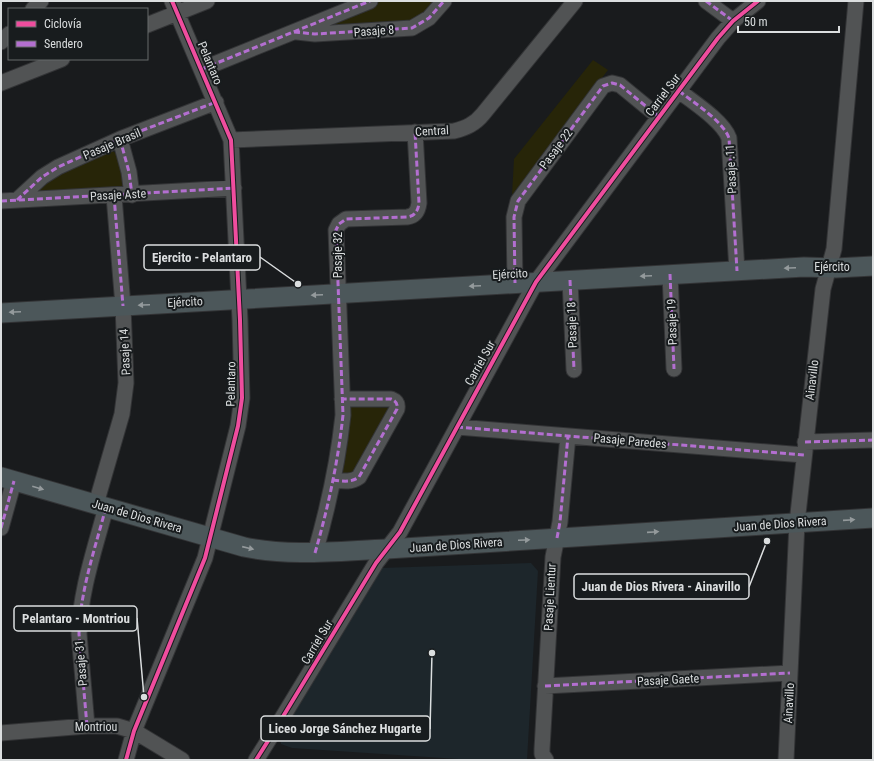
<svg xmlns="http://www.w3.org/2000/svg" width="874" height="761" font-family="'Roboto Condensed',sans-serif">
	<rect width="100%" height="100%" fill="#191b1d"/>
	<path fill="#1d262b" d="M531,563L538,571L527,760H473L292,748L281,744L280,735L381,568Z"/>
	<path fill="#272508" d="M381,1H439L411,23L319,28Z
		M593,60L608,70L512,195L514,159Z
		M111,150L117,154L126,184L121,191L34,195L43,182Z
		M348,406L393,408L353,476L342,475L338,470Z"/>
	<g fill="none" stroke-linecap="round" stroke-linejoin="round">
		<defs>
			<path id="minor" d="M706,1L733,21
				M33,9L41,1
				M147,25L207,1
				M297,32L315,34L412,28L429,18L444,1
				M1,42L9,34
				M202,69L370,1
				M1,83L62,59
				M679,91C693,102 723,121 729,138L737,271
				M120,139L129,172L132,195
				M231,140L454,131C466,128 475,124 483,114L575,1
				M17,200L42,177L58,167L120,139L216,102
				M1,201L234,188
				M670,274L674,369
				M570,280L574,370
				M515,283L514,217L518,201L603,86L612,83L620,85L659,117
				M457,427L804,455
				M805,442L873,440
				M333,480C342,481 351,483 359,477L397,409C398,404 396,401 391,399H342
				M96,504L122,414L126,383L123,306L114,196
				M1,528L14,481
				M315,553C328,508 338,462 343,415L336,230L339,224L346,219L407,217C415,216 418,211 419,203L415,132
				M545,686L790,673
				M87,726L79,634C80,591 95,549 106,507
				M1,733L87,726H117L134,731L182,760
				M126,760L134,731L205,558L238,426L242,398L240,320L231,140L172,1
				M256,760L273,733L376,563L400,532L536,282L718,38L733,21L758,1
				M546,760L542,754V749L553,557L560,522L568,436
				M786,760L797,523L823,289L834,249L856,1"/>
			<path id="major" d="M1,313L804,267L836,268L873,266
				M1,477L244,547C291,557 339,551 387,549L873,518"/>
		</defs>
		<use href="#minor" stroke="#333436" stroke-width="17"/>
		<use href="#major" stroke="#333436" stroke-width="21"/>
		<use href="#minor" stroke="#515354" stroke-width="15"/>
		<use href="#major" stroke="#4c575a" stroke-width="19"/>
		<path stroke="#b36fd0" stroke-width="3" stroke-dasharray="6 3" stroke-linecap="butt" d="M706,1L733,21
			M294,32L315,34L412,28L429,18L444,1
			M202,69L370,1
			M679,91C693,102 723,121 729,138L737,271
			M120,139L129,172L132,195
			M114,196L123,306
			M17,200L42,177L58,167L120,139L216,102
			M1,201L234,188
			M670,274L674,369
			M570,280L574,370
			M515,283L514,217L518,201L603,86L612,83L620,85L659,117
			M457,427L804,455
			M805,442L873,440
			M333,480C342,481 351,483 359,477L397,409C398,404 396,401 391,399H342
			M1,528L14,481
			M557,538L560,522L568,436
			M315,553C328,508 338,462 343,415L336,230L339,224L346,219L407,217C415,216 418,211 419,203L415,132
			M545,686L790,673
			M87,726L79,634C80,591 95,549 106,507"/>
		<defs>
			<path id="cycleway" d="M126,760L134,731L205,558L238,426L242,398L240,320L231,140L172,1
				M256,760L273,733L376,563L400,532L536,282L718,38L733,21L758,1"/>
		</defs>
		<use href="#cycleway" stroke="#181c1e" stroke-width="6"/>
		<use href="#cycleway" stroke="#ef4d9e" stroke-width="4"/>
	</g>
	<defs><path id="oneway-solid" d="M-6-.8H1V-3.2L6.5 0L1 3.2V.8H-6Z"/></defs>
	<g fill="#949a9c">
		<use href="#oneway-solid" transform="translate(790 268) rotate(177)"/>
		<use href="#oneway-solid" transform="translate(646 276) rotate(177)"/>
		<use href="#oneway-solid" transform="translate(475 286) rotate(177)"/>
		<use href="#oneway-solid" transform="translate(317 295) rotate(177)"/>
		<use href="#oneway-solid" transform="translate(144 305) rotate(177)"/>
		<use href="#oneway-solid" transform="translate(15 312) rotate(177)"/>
		<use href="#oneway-solid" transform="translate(38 488) rotate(16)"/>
		<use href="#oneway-solid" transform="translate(849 520) rotate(-4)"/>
		<use href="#oneway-solid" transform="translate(653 532) rotate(-4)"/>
		<use href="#oneway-solid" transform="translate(524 540) rotate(-3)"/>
		<use href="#oneway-solid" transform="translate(248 548) rotate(13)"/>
	</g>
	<g text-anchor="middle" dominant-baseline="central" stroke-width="4" stroke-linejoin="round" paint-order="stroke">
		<g font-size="12" fill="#dbdedf" stroke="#181c1e">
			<text transform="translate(374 31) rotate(-4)">Pasaje 8</text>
			<text transform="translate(210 63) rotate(67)">Pelantaro</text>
			<text transform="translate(663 95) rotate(-53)">Carriel Sur</text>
			<text transform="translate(432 131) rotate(-3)">Central</text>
			<text transform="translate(112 144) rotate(-23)">Pasaje Brasil</text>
			<text transform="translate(556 149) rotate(-53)">Pasaje 22</text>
			<text transform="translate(731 169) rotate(-93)">Pasaje .11</text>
			<text transform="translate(118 195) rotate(-3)">Pasaje Aste</text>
			<text transform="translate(338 255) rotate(-90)">Pasaje 32</text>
			<text x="832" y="267">Ejército</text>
			<text transform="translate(510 274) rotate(-3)">Ejército</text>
			<text transform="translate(185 302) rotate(-3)">Ejército</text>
			<text transform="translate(672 322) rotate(-92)">Pasaje 19</text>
			<text transform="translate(572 325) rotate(-92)">Pasaje 18</text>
			<text transform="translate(125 352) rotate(-93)">Pasaje 14</text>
			<text transform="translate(480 363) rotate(-61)">Carriel Sur</text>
			<text transform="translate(812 380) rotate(-83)">Ainavillo</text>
			<text transform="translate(231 384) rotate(-89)">Pelantaro</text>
			<text transform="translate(630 441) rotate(5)">Pasaje Paredes</text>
			<text transform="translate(137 516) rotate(16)">Juan de Dios Rivera</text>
			<text transform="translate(780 524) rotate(-4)">Juan de Dios Rivera</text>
			<text transform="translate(456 545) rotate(-4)">Juan de Dios Rivera</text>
			<text transform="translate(550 597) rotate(-87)">Pasaje Lientur</text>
			<text transform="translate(317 642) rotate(-59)">Carriel Sur</text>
			<text transform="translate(81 663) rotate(-95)">Pasaje 31</text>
			<text transform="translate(668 680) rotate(-3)">Pasaje Gaete</text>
			<text transform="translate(789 703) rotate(-87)">Ainavillo</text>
			<text x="96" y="727">Montriou</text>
		</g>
	</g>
	<path fill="none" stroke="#dbdedf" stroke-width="1.5" d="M298 284L260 257M767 541L749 587M144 697L137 618M432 653L430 729"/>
	<g fill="#dbdedf" stroke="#181c1e" stroke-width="1.5">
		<circle cx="298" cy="284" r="4"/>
		<circle cx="767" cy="541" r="4"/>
		<circle cx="144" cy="697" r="4"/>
		<circle cx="432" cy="653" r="4"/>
	</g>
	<g fill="#181c1e" stroke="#dbdedf" stroke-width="1.5">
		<rect x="144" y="245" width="116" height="25" rx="4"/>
		<rect x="574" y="574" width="175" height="25" rx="4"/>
		<rect x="14" y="606" width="123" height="25" rx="4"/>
		<rect x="261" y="716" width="169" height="25" rx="4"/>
	</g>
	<g font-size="13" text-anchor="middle" font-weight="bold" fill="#dbdedf">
		<text x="202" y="262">Ejercito - Pelantaro</text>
		<text x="661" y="591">Juan de Dios Rivera - Ainavillo</text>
		<text x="76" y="623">Pelantaro - Montriou</text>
		<text x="345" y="733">Liceo Jorge Sánchez Hugarte</text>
	</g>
	<rect width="874" height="761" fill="none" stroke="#dbdedf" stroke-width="4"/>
	<rect x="8" y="8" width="140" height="52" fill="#181c1e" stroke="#666a6b"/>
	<rect x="16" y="21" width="20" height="6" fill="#ef4d9e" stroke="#666a6b"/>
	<text x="44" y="28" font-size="12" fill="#dbdedf">Ciclovía</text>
	<rect x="16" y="41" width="20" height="6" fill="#b36fd0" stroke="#666a6b"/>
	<text x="44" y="48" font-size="12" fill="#dbdedf">Sendero</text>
	<path d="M738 26v6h101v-6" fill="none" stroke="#dbdedf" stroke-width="2"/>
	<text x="744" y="26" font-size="12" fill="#dbdedf" stroke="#181c1e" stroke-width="3" paint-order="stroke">50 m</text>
</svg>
